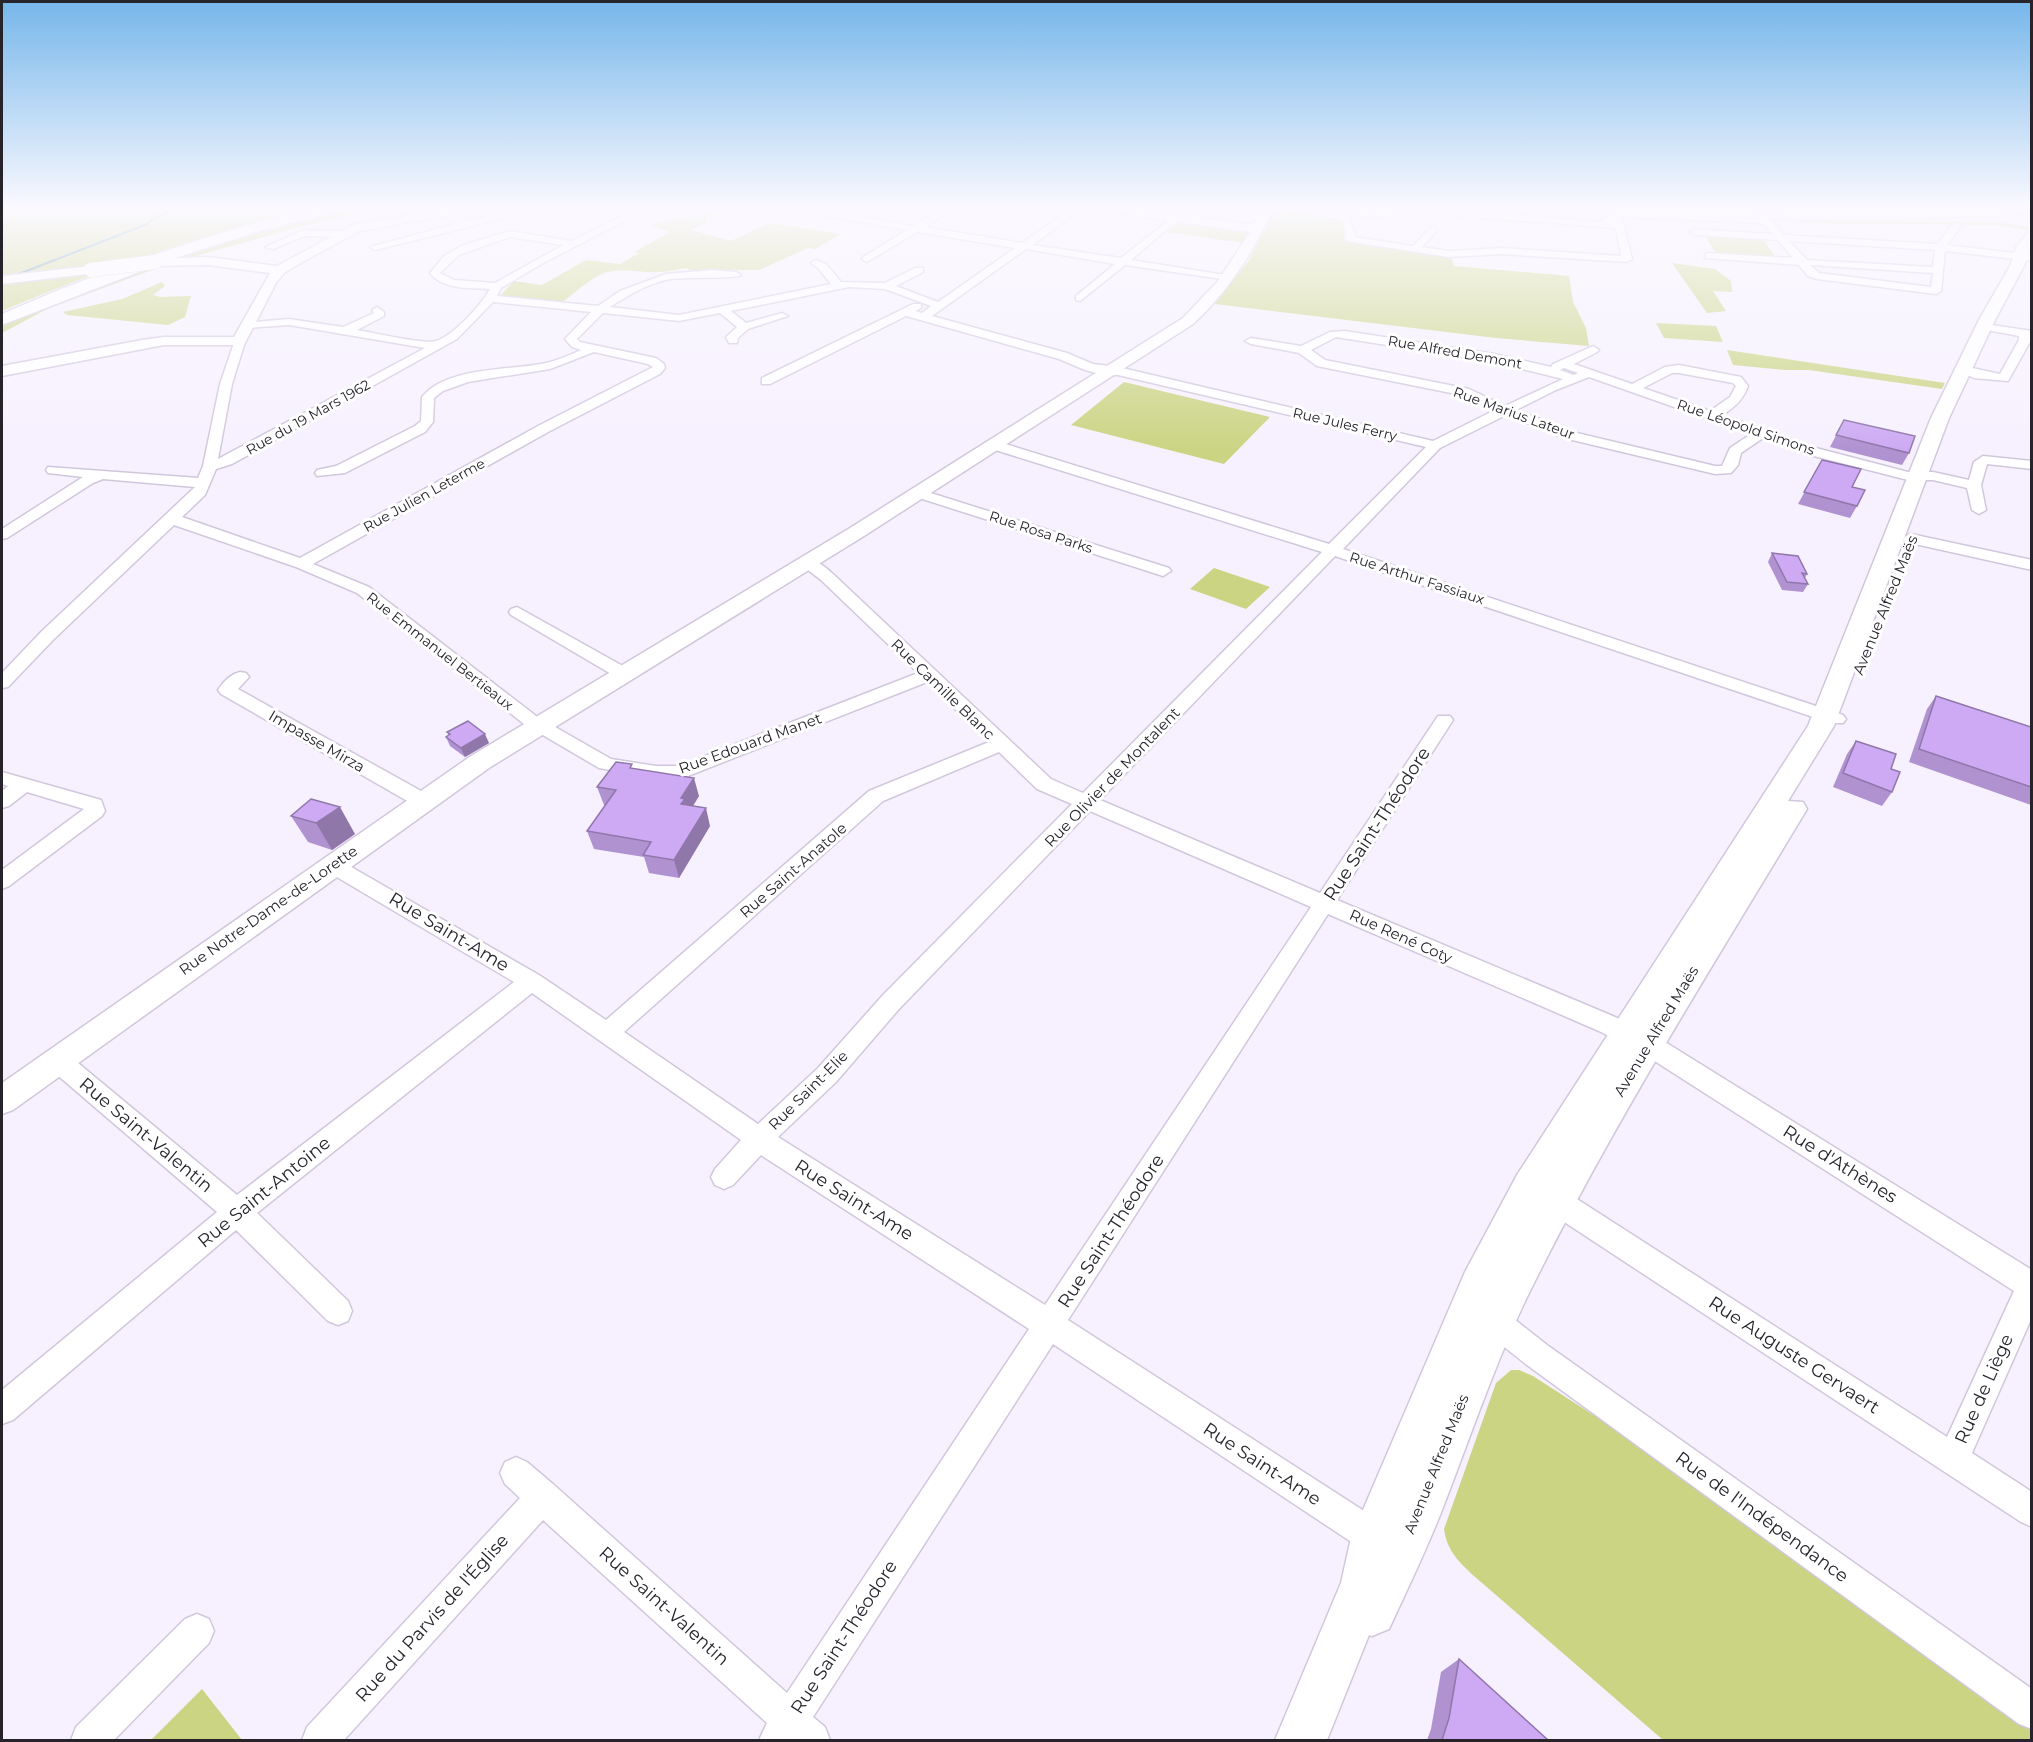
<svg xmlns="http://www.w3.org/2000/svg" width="2033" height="1742" font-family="Montserrat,sans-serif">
	<rect width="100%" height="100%" fill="#f7f1ff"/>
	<path fill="#cad482" d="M2,207H310C204,235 102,268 2,311Z
		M345,207H388L303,226L185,259L174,258L191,249Z
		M726,207H734L706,219V223L691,230L731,241L769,223L841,234L815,249L808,248L759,270H688V268C678,269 669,272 659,272C642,273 625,268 608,272C593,275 574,294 561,303L500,296L514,281L542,285L586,260L620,264L639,253L634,252L670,232L651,226C676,216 702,218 726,207Z
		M1547,207L1869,221L1999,222L2029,227L2028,230L1996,225L1838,224L1621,212L1608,215L1581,210Z
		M1274,209L1331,215L1345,221L1344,240L1451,256L1454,266L1569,276L1573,302L1586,328L1589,346L1496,338L1215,304L1249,260Z
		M1182,221L1248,231L1243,243L1167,232Z
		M1704,234L1762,238L1777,259L1717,255Z
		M1672,263L1715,269L1731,281L1732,292L1713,291L1726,311L1707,313Z
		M168,264L47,309L2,333V324L143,265Z
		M162,282L165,286L153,295L160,297L191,296L185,317L168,325L67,315L63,312L122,299Z
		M1656,323L1716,326L1723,342L1664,338Z
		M1727,350L1945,383L1942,389L1809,370H1786L1733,365Z
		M1124,382L1270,417L1224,464L1071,425Z
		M1214,568L1270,587L1246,609L1190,589Z
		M1511,1370H1519L1533,1376L1646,1449L2031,1729V1740H1663L1474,1576C1459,1562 1447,1551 1444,1529L1496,1383Z
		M202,1689L242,1740H151Z"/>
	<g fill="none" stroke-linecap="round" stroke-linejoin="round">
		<path stroke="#548cb2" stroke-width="2" d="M16,275L145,225L174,207"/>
		<defs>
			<path id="minor" d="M531,207H550L375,250L370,247L469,220Z
				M640,207H652L545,262L501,288L497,296L598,306L620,291L666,274L712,270L736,272L741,275C736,279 684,277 671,279C648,283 629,295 610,307L679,315L831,284L818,268L811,263L816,260L826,264L841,282L885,283L915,268H923V272L896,286L938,302L1015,248L917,232L867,262L862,259L863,257L907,230L774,207H797L914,226L944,207H955L925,227L1022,243L1074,207H1084L1033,245L1121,258L1175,215L1180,218L1178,220L1131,260L1225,275L1230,278L1229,280L1125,265L1080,301L1076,300V296L1115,264L1026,249L932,316L1067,353L1093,364L1118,367L1433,441L1495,410L1461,395L1317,366L1299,353L1251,344L1245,341L1251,338L1301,346L1330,332L1345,331L1494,354L1551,367L1553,364L1593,346L1599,350L1597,352L1574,364L1632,384L1665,367L1679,365L1741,377L1748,386C1743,400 1734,408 1722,415L1816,448L1908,472H1933L1969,480L1974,462L1983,456L2032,461V469L1987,464L1981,485L1986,510L1979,514L1972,510L1967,488L1933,480H1908L1806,454L1763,438L1741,453L1738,465L1731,473L1715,474L1568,439L1506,415L1440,448L1343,549L1843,715L1846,719L1843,723H1831L1335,556L1100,800L1320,893L1438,716H1450L1453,720L1337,900L1615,1017L1657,1037L2032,1270V1317L1972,1453L2032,1492V1527L2021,1522L1546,1210L1543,1201L1546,1192L1556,1189L1566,1192L1947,1437L2014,1291L1639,1051L1599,1031L1328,914L1068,1320L1392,1529L1396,1541L1392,1553L1380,1557L1368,1553L1053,1344L813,1717L825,1727L830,1740H759L767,1723L543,1520L344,1740H302L307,1727L520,1498L505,1484L500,1473L505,1462L516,1457L527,1462L554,1485L787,1693L1029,1329L761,1155L733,1185L724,1189L715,1185L711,1177L715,1169L741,1140L532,993L257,1213L348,1301L352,1311L348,1321L338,1325L328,1321L236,1230L13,1420L2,1424V1390L217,1212L48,1067L45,1060L48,1053L57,1050L66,1053L237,1195L514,982L325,870L322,865L325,860L332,858L339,860L539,975L606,1020L869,791L989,742L927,682L688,776L656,778L599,768L524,724L357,593L296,567L174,525L53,640L8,687L2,688V673L41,632L195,487L103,479L93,483L7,538L2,539V529L83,477L48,473L46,470L48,467L198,478L203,466L220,384L235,340H243L245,342L232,384L218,459L425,348L289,325L248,328L242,325L244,323L289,319L343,327L374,313L372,310L377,307L384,312V316L357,330C371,332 426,345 436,341C453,336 482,304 490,289C471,288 443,290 430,273L444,256L461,246L480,240L510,231L572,241ZM510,237L563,245L495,283L454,280L440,273L459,255ZM849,287L885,289L931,306L922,313L915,311L921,308V304H913L762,378V384H770L906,316L1059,359L1085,370L1104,375H1118L1426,447L1329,544L999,442H989L987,445L989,448L1322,552L1083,793L1051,779L833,574C824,566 818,561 807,558L799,563L821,580L918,673L679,766H656L611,759L536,716L369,587L313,564L548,432L660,374L665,368L664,364L656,358L580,342L577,339L603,313L679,321L720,313L737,327L726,337L729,343H737L738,338L748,329L788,316L782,313L746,323L731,311ZM493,302L591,312L565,339L572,347L581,350C570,355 558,360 546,363C509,371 448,366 422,397L421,421L415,426L336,466L317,470L315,473L317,476L345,473L425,432L433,422L434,398L443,391L468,382L550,369L594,352L648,364L653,367L538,426L300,558L182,517L205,495L216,469L232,464L457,339ZM1336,337L1494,362L1563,379L1505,406L1469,389L1325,360L1311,350ZM1564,368L1578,373L1574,375L1560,370ZM1672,373H1679L1733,383L1736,386L1730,397L1710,411L1643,388ZM1589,377L1751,434L1730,448L1722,466H1715L1577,433L1516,410L1556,390ZM999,752L1037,789L1072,804L883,995L818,1068L758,1124L624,1032L883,801ZM1090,811L1311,907L1045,1305L778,1137L836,1082L899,1009Z
				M1233,207H1259L1271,211L1266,214Z
				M1280,207H1302L1350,216L1355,237L1413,246L1430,228H1436V232L1422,247L1449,251L1502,248L1621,256L1616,228L1444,215L1439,212L1444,209L1600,222L1608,215L1627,210L1763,217L1772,221L1784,235L1937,244L1953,224L1956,223L1961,226L1947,245L2032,255V261L1945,251L1941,291L1936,294L1817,279L1808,276L1799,265L1705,258V254L1709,253L1793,258L1778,240L1695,235L1690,232L1695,229L1773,234L1761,223L1622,217L1632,259L1627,262L1502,254L1449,257L1347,241L1343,220ZM1789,241L1935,250L1933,267L1807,260ZM1810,265L1933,273L1931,287L1819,273Z
				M1772,207H1952L1948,210L1869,213L1776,210Z
				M304,230L342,231L347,234L342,237L305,236L273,249L265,247Z
				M1985,324L2032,331L2031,340L2008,381L1974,378L1957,370L1963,366L2000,374L2019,340V336L1981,329L1979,327Z
				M918,489L1169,568L1171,571L1163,576L1157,574L913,496L911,493L913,490Z
				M1911,534L2032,560V570L1906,542L1903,539L1906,536Z
				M517,607L630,670L633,674L630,678H618L511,615L509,612L511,609Z
				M240,672L246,673L249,677L238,689L430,796L433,801L430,806L423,808L416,806L221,694L218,690C223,682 231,674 240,672Z
				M2,772L101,800L105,811L102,816L9,886L2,889V870L84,809L27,792L9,806L2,808V791L8,786L2,784Z
				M1494,1307L1504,1311L1547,1345L2032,1689V1729L2019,1724L1527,1365L1484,1331L1479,1321L1484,1311Z
				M197,1614L209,1619L214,1631L209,1643L114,1740H71L76,1727L185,1619Z"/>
			<path id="tertiary" d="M451,207H478L472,211L360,231L302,262L284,273L276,283L244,345H164L2,376V366L142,340L164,337H234L270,273L208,265L155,266L148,262L150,259L208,257L277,266L353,225Z
				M1094,207H1127L1253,225L1262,207H1274C1254,251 1228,292 1193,324L864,536L489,768L13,1110L2,1114V1083L471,756L850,528L1183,318L1218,281L1250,232L1100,211Z
				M91,266L96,267L98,270L96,273L2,284V276Z"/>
			<path id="secondary" d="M2032,232V246L2024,266L1995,320L1949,418L1834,726L1788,801L1803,802L1807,809C1714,964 1617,1117 1536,1279C1498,1353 1472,1433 1442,1510C1426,1551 1407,1590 1389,1629L1372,1636L1369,1635L1327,1740H1275L1341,1583L1351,1538L1465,1272L1517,1175L1808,726L1931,418L1979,320L2010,266L2016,248L2027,233Z"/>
			<path id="trunk" d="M318,207H344L342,210L257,232L172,259L2,325V314C104,269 209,234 318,207Z
				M1324,207L1375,210L1427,207C1413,220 1338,220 1324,207Z
				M1600,207L1819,211L2032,207V214C1890,221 1749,222 1607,211Z"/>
		</defs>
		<use href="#minor" stroke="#d1c7dd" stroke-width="3"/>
		<use href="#tertiary" stroke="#d1c7dd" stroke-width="3"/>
		<use href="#secondary" stroke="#d1c7dd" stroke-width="3"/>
		<use href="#trunk" stroke="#d1c7dd" stroke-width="3"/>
		<use href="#minor" fill="#fff" fill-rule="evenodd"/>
		<use href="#tertiary" fill="#fff" fill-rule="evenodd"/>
		<use href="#secondary" fill="#fff" fill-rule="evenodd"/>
		<use href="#trunk" fill="#fff" fill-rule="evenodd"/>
		<defs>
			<path id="tertiary-bridge" d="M91,270L155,262"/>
		</defs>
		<use href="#tertiary-bridge" stroke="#d1c7dd" stroke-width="15" stroke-linecap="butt"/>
		<use href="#tertiary-bridge" stroke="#fff" stroke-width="14"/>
	</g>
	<path fill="#b092d1" d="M1844,420L1909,453L1902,465L1830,447Z
		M1822,460L1852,487L1857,506L1850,518L1798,504Z
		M1772,553L1807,574L1805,578L1808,584L1803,592L1782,590L1768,562Z
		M1936,696L2031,727V805L1909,762L1927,709Z
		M447,732L489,743L465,757L450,746L446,737L449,735Z
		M1856,741L1891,769L1892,792L1882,806L1833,787L1847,754Z
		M634,768L699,796L693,806L710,826L679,878L649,873L644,857L594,849L587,831L606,805H604L597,787Z
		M291,816L355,834L332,850L308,842Z
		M1459,1659L1548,1740H1427L1431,1729L1441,1672Z"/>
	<path fill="#9077aa" d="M485,734L489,743L465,757L461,748Z
		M694,778L699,796L689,812L681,804V798Z
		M340,807L355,834L332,850L316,823Z
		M706,808L710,826L679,878L674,860Z"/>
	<path fill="#cdaaf3" stroke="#9077aa" stroke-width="1.5" d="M1844,420L1915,436L1909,453L1836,435Z
		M1822,460L1861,469L1852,487L1865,490L1857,506L1804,492Z
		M1772,553L1798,556L1807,574L1802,573L1808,584L1787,582Z
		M1936,696L2031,727V787L1919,749Z
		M468,721L485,734L461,748L446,737L450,734L447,732Z
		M1856,741L1896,754L1891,769L1900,772L1892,792L1843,773Z
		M616,762L632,764L630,768L694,778L681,798L685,799L681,804L706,808L674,860L643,855L651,842L587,831L616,790L597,787Z
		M311,799L340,807L316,823L291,816Z
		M1459,1659L1548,1740H1442L1449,1718Z"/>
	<linearGradient id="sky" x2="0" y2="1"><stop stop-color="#75b6ea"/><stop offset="0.46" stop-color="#fbf9ff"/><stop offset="1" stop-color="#fbf9ff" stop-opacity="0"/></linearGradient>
	<rect width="2033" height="451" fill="url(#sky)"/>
	<g text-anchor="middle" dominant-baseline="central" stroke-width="6" stroke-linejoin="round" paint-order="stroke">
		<g font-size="14" fill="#26232b" stroke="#fff">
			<text transform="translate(1455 352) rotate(10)">Rue Alfred Demont</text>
			<text transform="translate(1514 413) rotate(20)">Rue Marius Lateur</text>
			<text transform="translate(308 417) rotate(-29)">Rue du 19 Mars 1962</text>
			<text transform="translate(1345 424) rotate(13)">Rue Jules Ferry</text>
			<text transform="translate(1746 427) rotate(19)">Rue Léopold Simons</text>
			<text transform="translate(424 495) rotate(-29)">Rue Julien Leterme</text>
			<text transform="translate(1041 532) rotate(18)">Rue Rosa Parks</text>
			<text transform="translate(1417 578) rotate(18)">Rue Arthur Fassiaux</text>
			<text transform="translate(440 651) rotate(38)">Rue Emmanuel Bertieaux</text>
		</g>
		<g font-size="15" fill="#26232b" stroke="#fff">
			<text transform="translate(1885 605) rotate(-68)">Avenue Alfred Maës</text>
			<text transform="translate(943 689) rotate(44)">Rue Camille Blanc</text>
			<text transform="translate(317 741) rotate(30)">Impasse Mirza</text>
			<text transform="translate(750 743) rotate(-20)">Rue Edouard Manet</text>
			<text transform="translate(1112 777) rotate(-46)">Rue Olivier de Montalent</text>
			<text transform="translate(793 870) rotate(-41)">Rue Saint-Anatole</text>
			<text transform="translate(268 910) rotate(-35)">Rue Notre-Dame-de-Lorette</text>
			<text transform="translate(1401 936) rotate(24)">Rue René Coty</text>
			<text transform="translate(1656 1031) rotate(-59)">Avenue Alfred Maës</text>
			<text transform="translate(808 1090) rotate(-45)">Rue Saint-Elie</text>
			<text transform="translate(1436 1464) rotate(-68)">Avenue Alfred Maës</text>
		</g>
		<g font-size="18" fill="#26232b" stroke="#fff">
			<text transform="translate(1377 824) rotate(-57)">Rue Saint-Théodore</text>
			<text transform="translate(449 932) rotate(31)">Rue Saint-Ame</text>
			<text transform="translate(146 1135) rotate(40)">Rue Saint-Valentin</text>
			<text transform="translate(1840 1164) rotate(32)">Rue d'Athènes</text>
			<text transform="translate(264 1192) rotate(-39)">Rue Saint-Antoine</text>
			<text transform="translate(854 1200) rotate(32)">Rue Saint-Ame</text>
			<text transform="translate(1111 1231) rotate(-57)">Rue Saint-Théodore</text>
			<text transform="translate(1794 1355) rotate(33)">Rue Auguste Gervaert</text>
			<text transform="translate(1984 1389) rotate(-66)">Rue de Liège</text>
			<text transform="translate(1262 1464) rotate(33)">Rue Saint-Ame</text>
			<text transform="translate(1762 1517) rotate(36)">Rue de l'Indépendance</text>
			<text transform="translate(664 1606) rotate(42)">Rue Saint-Valentin</text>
			<text transform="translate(432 1618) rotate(-48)">Rue du Parvis de l'Église</text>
			<text transform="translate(844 1637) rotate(-57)">Rue Saint-Théodore</text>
		</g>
	</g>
	<rect width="2033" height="1742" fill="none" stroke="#26232b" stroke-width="6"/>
</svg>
